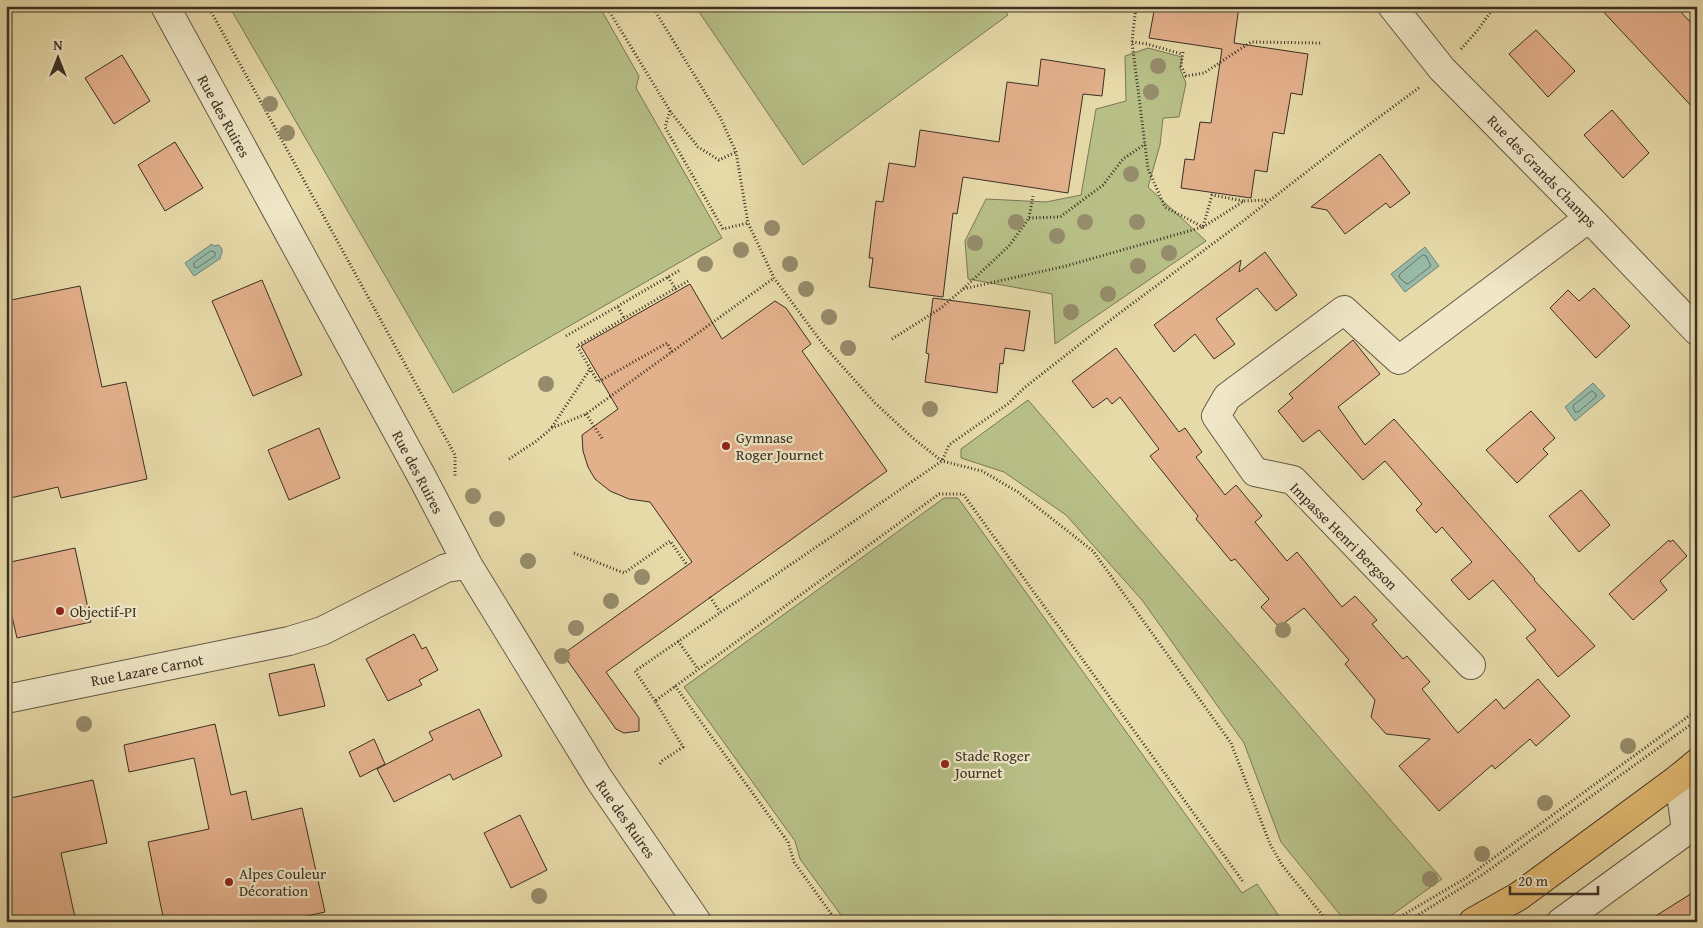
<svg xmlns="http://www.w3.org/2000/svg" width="1703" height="928" font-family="'Gentium Book Plus',serif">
	<rect width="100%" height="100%" fill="#e7daa9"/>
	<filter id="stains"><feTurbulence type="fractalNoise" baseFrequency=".004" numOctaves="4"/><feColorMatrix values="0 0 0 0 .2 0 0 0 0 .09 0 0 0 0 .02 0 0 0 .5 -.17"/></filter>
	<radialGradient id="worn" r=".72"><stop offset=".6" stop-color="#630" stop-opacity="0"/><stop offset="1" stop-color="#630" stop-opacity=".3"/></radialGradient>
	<path fill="#b7bf87" stroke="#797856" d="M229,6H599L639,76L636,88L722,238L453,393Z
		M695,6H1002L1008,15L803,165Z
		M1148,48L1182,57L1180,69L1186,83L1179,117L1163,118L1160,145L1148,187L1206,241L1055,344L1052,294L968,279L965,241L986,199L1046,202L1081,195L1096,109L1126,101L1125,56Z
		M1028,400L1419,853L1442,879L1382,922H1346L1281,842L1244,743L1142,600L1066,515L1004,472L961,458V449Z
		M944,498H958L1242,893L1257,884L1283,922H846L800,859L795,841L684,687Z"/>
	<path fill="#97bba9" stroke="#728374" d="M212,244L213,246L219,245L222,249V253L220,257L221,258L194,276L185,263Z
		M1425,247L1439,266L1405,292L1391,274Z
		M1593,383L1605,396L1575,421L1565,407Z"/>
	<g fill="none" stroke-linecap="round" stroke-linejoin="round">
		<path stroke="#697666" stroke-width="1" d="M211,251L215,252V256L197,268L194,267V263Z
			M1423,255L1426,256L1431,266L1408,284L1405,283L1399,277L1400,274Z
			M1592,391L1596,394V397L1578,412H1575L1573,406Z"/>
	</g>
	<path fill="#e3b08c" stroke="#3b3024" d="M1155,6H1239L1234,43L1308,54L1302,95L1291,93L1284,134L1273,132L1267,172L1255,170L1251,198L1181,188L1185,159L1194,160L1200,122L1211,123L1222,49L1149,38Z
		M1598,6H1675L1697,29V112Z
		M1536,30L1575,71L1548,97L1509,54Z
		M122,55L150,101L114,124L85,78Z
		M1041,59L1105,69L1102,96L1083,94L1068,193L963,177L957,214L953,213L943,297L869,287L873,258H869L876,201L883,202L889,163L915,167L920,130L999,142L1007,82L1038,86Z
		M1612,110L1649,153L1623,178L1584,135Z
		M175,142L203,188L165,211L138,165Z
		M1380,154L1410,193L1390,208L1386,203L1345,234L1327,210L1311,207Z
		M1265,252L1297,295L1276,311L1257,288L1216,319L1235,344L1214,359L1195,334L1174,352L1154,325L1241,260L1239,272Z
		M262,280L302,375L253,396L212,301Z
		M690,284L722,339L775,301L786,308L811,344L802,351L887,471L606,672L639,718V731L624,733L616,729L563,654L692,562L650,502L629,499L610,491L595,479L588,467L583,451L582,435L618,409L581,346Z
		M80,286L102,387L126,382L147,479L61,498L58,487L6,499V301Z
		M1594,288L1630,326L1596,358L1550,308L1568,290L1579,301Z
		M933,298L1030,311L1024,351L1005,348L1003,364L1000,363L997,393L925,382L929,354L926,353Z
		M1353,340L1380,374L1338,407L1365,445L1394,419L1535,579L1534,580L1595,646L1558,677L1526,638L1536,630L1493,580L1469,600L1451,580L1472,562L1442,527L1436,533L1416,510L1422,504L1385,461L1363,480L1319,430L1303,442L1278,411L1293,398L1289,394Z
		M1116,348L1179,432L1185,428L1202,452L1196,457L1225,495L1236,485L1262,516L1255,522L1287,561L1297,552L1342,607L1355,596L1377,620L1372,624L1403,659L1407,656L1430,682L1422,689L1458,733L1496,699L1504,709L1538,679L1570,716L1536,746L1530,739L1495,769L1492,765L1439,811L1399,766L1430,739L1386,734L1371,717L1375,700L1345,664L1349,660L1304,608L1279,627L1261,607L1269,599L1235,559L1231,561L1212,538L1196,519L1198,516L1150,456L1159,449L1120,397L1112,404L1107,398L1093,408L1072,381Z
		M1531,411L1555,438L1543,449L1548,454L1517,483L1486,450Z
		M319,428L340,478L289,500L268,450Z
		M1581,490L1610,525L1579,552L1549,516Z
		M1669,540L1670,542L1673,540L1687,556L1660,581L1667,590L1633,620L1609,594Z
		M75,548L91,622L17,638L6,591V563Z
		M414,634L422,649L426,647L438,670L419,680L422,685L388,701L366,659Z
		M314,664L325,706L279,716L269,674Z
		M479,709L502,756L453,780L450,774L394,802L377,769L433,740L429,732Z
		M215,724L231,795L246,791L252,820L302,808L325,912L279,922H164L148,842L209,829L194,758L129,772L124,745Z
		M374,739L385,764L360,777L349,752Z
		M93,780L107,843L61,853L76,922H6V799Z
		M520,815L547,870L511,888L484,833Z
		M1697,890V922H1646Z"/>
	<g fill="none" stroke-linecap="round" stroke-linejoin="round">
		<defs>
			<path id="minor" d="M165,6L422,477L468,565L599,779L697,922
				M1392,6L1442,69L1589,218L1697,331
				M1471,665L1293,480L1255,472L1216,416L1227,397L1344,310L1399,360L1589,218
				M6,699L289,641L322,631L446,568L468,565
				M1561,922L1686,831L1679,778"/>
			<path id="major" d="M1473,922L1519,896L1679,778L1697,763"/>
		</defs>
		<use href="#minor" stroke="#665a45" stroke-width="30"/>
		<use href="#major" stroke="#3b3024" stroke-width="30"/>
		<path stroke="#3b3024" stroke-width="3" stroke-dasharray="1 2.5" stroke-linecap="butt" d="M208,6L455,455V476
			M606,6L670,111L698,147L719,160L736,152
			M652,6L720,117L736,152L748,223L774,278L825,347L875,403L914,439L942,461L982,471L1018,492L1093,551L1231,743L1270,844L1282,865L1328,922
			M1136,6L1132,42L1148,169L1165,207L1203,227L1244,201L1268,200
			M1132,42L1147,44L1182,54
			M1461,49L1477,31L1495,6
			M1183,52L1181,66L1186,76L1204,73L1251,42L1322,43
			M670,111L665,127L723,229L748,223
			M1029,218L1060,217L1103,185L1123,159L1145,144
			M668,277L677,291
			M963,289L1009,246L1029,218L1033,196
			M618,307L624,318
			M566,336L680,270
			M892,339L941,308L963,289L1066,266L1203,227L1212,195L1244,201
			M672,352L667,343L598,382L577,346L688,281
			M586,414L603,440
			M552,427L590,369
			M509,459L535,442L552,428L586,414L774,278
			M574,553L624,573L670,541L687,565
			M710,597L720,612
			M678,641L698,669
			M675,686L788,842L794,862L837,922
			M655,701L635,671L942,461L949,445L1009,403L1024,388L1117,315L1238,225L1340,146L1420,87
			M660,764L662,761L683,747L655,701L939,494H963L1244,883
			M1391,922L1466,878L1697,710
			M1407,922L1485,873L1697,720"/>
		<use href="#minor" stroke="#efe7c7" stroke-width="28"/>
		<use href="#major" stroke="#e4bd74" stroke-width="28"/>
	</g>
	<g fill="#968c6b">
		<circle cx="1158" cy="66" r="8"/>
		<circle cx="1151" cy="92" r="8"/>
		<circle cx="270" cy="104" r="8"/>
		<circle cx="287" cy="133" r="8"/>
		<circle cx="1131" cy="174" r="8"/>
		<circle cx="1016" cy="222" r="8"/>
		<circle cx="1085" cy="222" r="8"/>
		<circle cx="1137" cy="222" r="8"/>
		<circle cx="772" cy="228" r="8"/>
		<circle cx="1057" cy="236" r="8"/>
		<circle cx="975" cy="243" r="8"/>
		<circle cx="741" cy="250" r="8"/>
		<circle cx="1169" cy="253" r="8"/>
		<circle cx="705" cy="264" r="8"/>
		<circle cx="790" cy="264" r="8"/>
		<circle cx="1138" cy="266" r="8"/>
		<circle cx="806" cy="289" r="8"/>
		<circle cx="1108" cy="294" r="8"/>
		<circle cx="1071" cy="312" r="8"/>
		<circle cx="829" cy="317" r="8"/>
		<circle cx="848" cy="348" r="8"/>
		<circle cx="546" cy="384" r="8"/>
		<circle cx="930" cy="409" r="8"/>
		<circle cx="473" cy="496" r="8"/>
		<circle cx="497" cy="519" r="8"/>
		<circle cx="528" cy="561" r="8"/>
		<circle cx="642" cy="577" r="8"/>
		<circle cx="611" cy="601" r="8"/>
		<circle cx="576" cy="628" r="8"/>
		<circle cx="1283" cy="630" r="8"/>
		<circle cx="562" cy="656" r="8"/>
		<circle cx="84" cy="724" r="8"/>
		<circle cx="1628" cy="746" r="8"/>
		<circle cx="1545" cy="803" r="8"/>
		<circle cx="1482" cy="854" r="8"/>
		<circle cx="1430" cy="879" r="8"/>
		<circle cx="539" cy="896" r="8"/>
	</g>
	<g fill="#8f2418" stroke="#efe7c7" stroke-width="2">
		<circle cx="726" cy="446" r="5"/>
		<circle cx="60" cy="611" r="5"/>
		<circle cx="945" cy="764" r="5"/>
		<circle cx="229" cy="882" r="5"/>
	</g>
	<g text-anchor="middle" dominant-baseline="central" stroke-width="4.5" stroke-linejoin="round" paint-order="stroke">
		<g font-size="15" fill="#3b3024" stroke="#efe7c7">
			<text transform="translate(224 116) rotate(61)">Rue des Ruires</text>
			<text transform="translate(1542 171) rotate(46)">Rue des Grands Champs</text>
			<text transform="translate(418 472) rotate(62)">Rue des Ruires</text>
			<text transform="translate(1344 536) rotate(45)">Impasse Henri Bergson</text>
			<text transform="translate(147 670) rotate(-11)">Rue Lazare Carnot</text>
			<text transform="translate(626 819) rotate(55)">Rue des Ruires</text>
		</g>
		<g font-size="15" fill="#3b3024" stroke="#efe7c7" text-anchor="start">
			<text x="736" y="437">Gymnase<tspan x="736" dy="17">Roger Journet</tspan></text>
			<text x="70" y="611">Objectif-PI</text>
			<text x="955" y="755">Stade Roger<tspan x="955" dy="17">Journet</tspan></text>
			<text x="239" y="873">Alpes Couleur<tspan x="239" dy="17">Décoration</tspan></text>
		</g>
	</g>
	<rect width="1703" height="928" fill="none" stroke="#e7daa9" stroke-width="25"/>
	<rect x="8" y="8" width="1688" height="913" fill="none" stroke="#3b3024" stroke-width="2.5"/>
	<rect x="12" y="12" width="1678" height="903" fill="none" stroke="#3b3024"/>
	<g transform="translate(58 58)" stroke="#efe7c7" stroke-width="4" paint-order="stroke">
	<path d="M0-4L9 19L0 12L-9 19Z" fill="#3b3024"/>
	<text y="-8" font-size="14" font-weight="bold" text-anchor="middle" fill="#3b3024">N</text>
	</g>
	<path d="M1510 886v8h88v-8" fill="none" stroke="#3b3024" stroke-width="2.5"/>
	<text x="1518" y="886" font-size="15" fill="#3b3024" stroke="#efe7c7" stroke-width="4" paint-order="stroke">20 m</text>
	<rect width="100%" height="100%" filter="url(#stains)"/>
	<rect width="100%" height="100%" fill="url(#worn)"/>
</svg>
